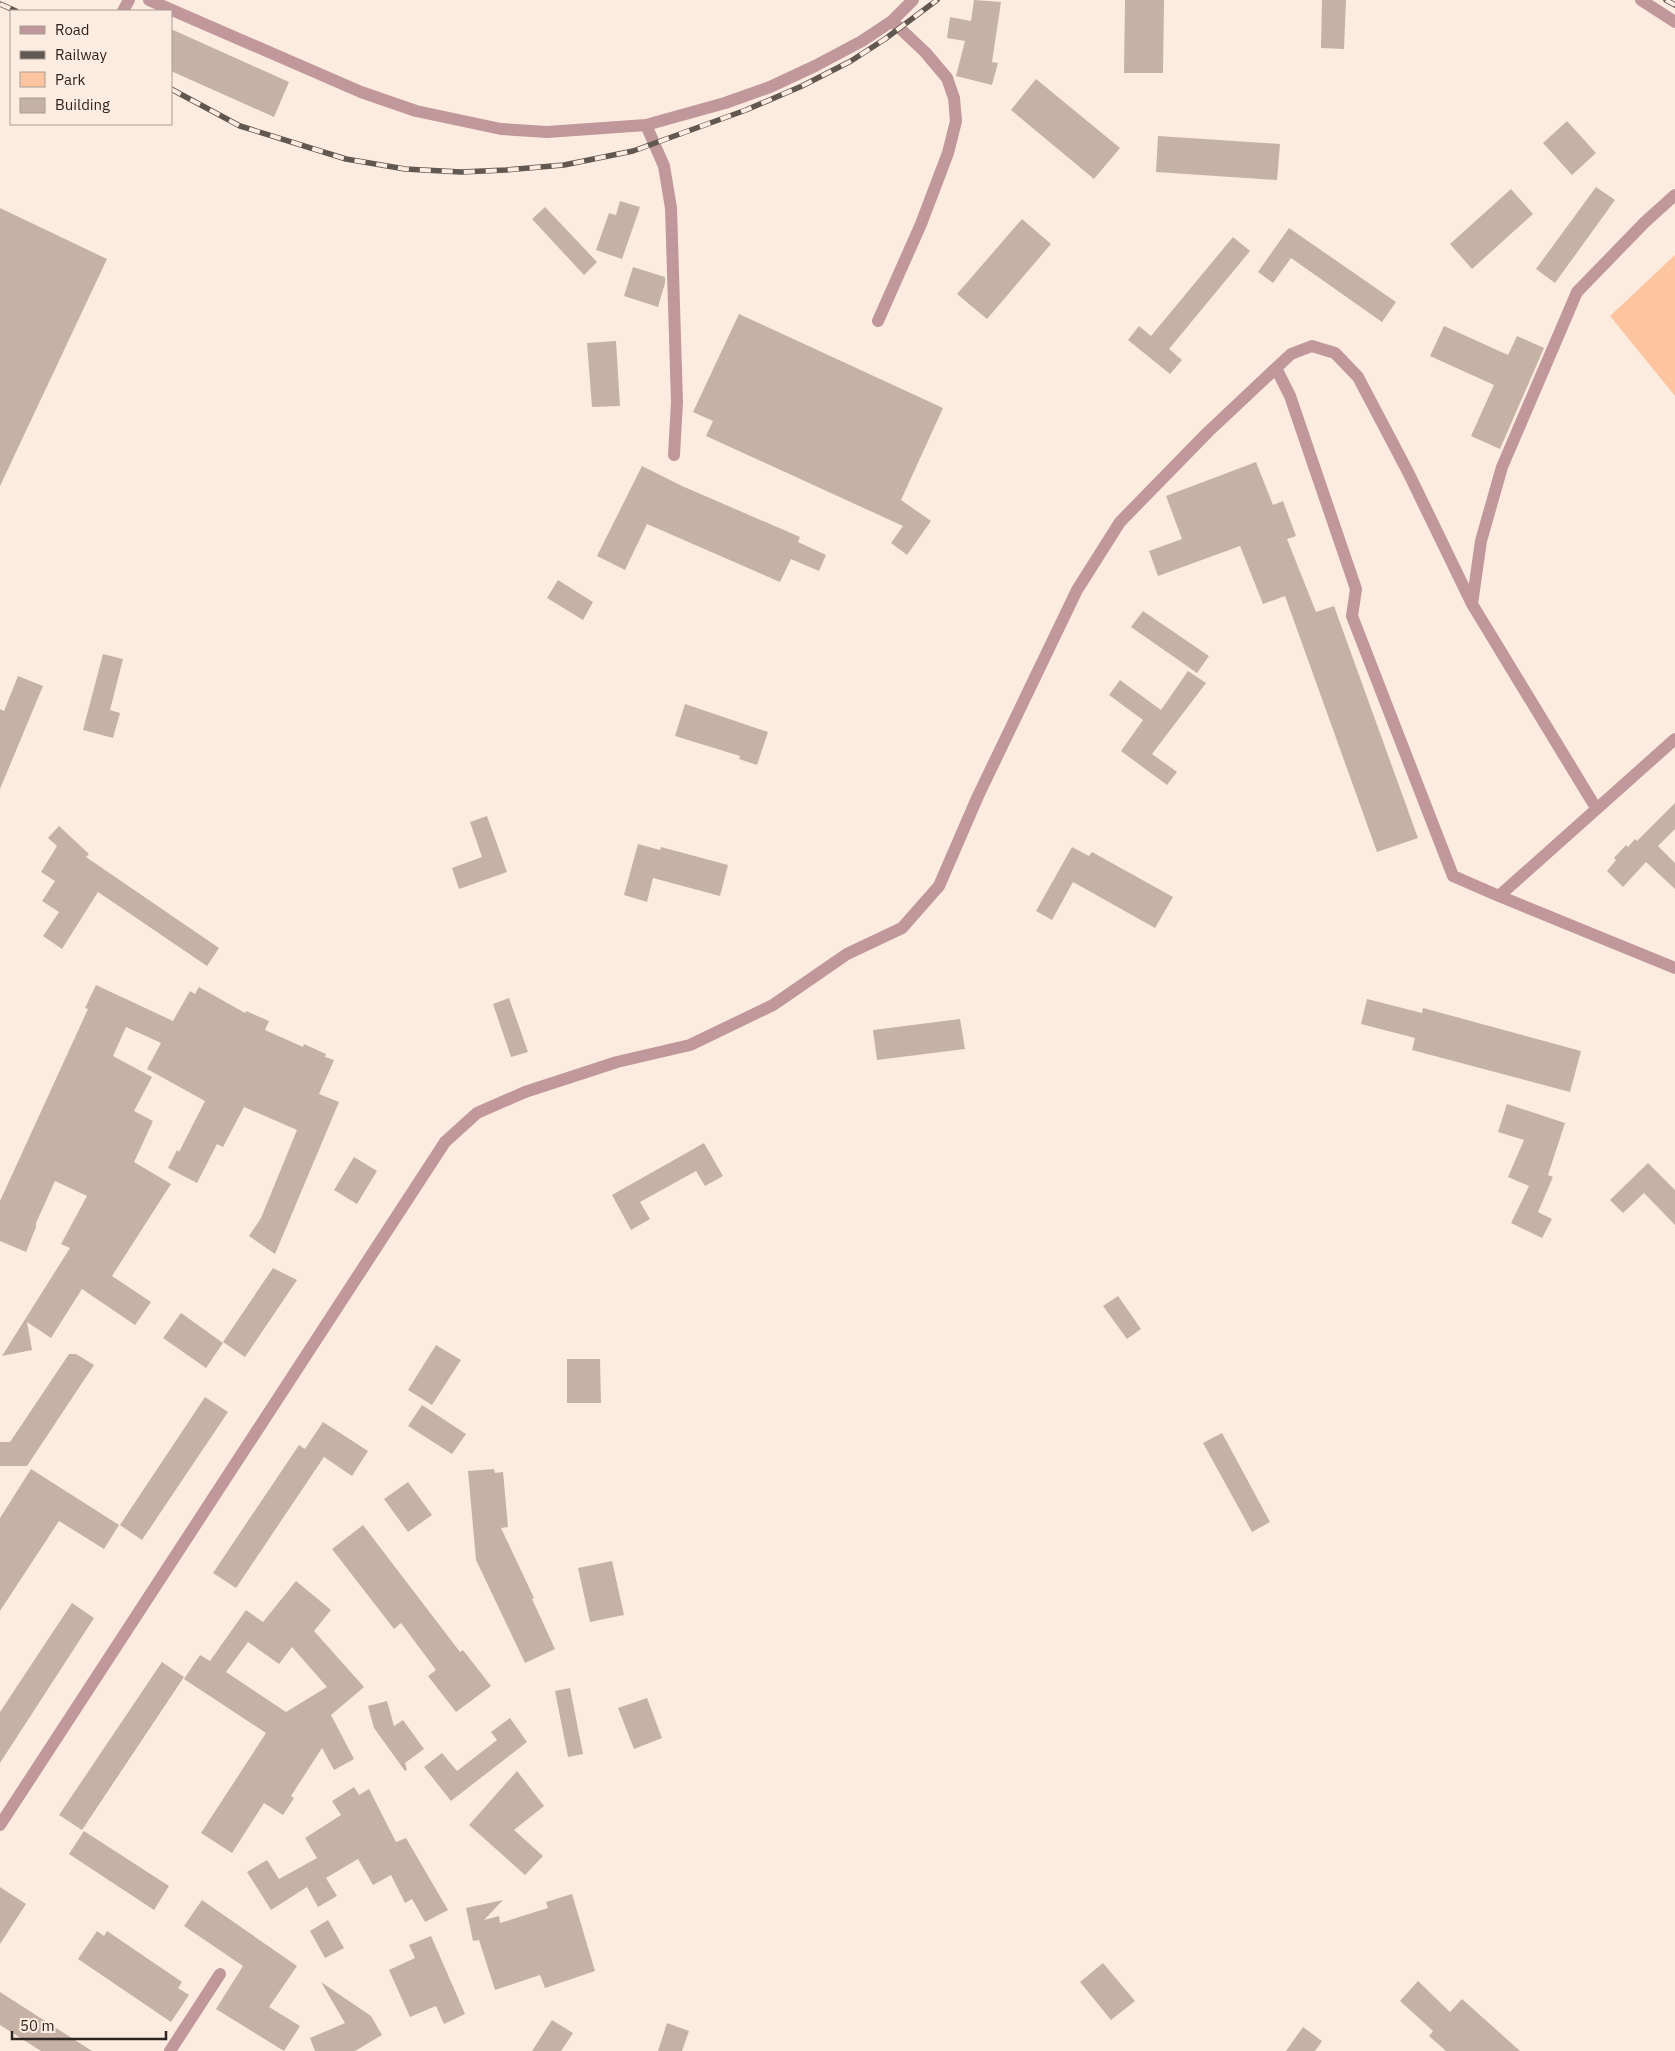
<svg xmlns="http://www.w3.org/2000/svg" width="1675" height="2051" font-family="'IBM Plex Sans',sans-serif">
	<rect width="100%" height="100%" fill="#fcece0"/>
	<path fill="#fcc59f" d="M1675,255V396L1610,316Z"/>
	<path fill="#c6b1a5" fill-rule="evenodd" d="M974,0L1001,2L992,62L998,63L992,85L956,76L965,41L947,38L950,17L971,21Z
		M1125,0H1164L1163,73H1124Z
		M1322,0H1346L1344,49L1321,48Z
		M171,29L289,82L274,117L171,71Z
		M1036,79L1120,148L1094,179L1011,110Z
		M1567,121L1596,153L1572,175L1543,143Z
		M1158,136L1280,144L1277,180L1156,172Z
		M1596,187L1615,200L1555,283L1536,269Z
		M1511,189L1533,214L1472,269L1450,244Z
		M620,201L640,207L622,259L596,250L609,213L616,215Z
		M545,207L597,262L584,275L532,219Z
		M0,208L107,259L0,486Z
		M1022,219L1051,244L987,319L957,294Z
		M1289,228L1396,302L1382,322L1291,258L1273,283L1258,272Z
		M1233,237L1250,251L1169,349L1182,360L1170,374L1128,340L1139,326L1151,336Z
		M633,267L665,277V283L658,307L624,296Z
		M739,314L943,408L901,500L931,521L907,555L891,543L903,526L706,436L713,421L693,412Z
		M1444,326L1508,355L1517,336L1544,348L1500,449L1471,436L1494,385L1430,356Z
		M616,341L620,406L592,407L587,343Z
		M1256,462L1273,505L1283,501L1296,536L1287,539L1316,612L1334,606L1418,838L1377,852L1285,596L1263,604L1240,546L1158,576L1149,551L1182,539L1166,496Z
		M642,466L682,486L800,537L798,542L826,555L819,571L791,559L780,582L647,524L625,570L597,556Z
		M558,580L593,602L583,620L547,598Z
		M1143,611L1209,656L1197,673L1131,627Z
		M103,654L123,659L110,710L120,713L113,738L83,730Z
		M1188,671L1206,683L1152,754L1177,772L1167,785L1121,751L1143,720L1109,695L1120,680L1161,710Z
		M18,676L43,686L0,789V709L4,711Z
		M685,704L768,732L757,765L739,759L740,756L675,736Z
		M1675,803V829L1658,846L1675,863V889L1646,862L1623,887L1607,871L1616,860L1614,858L1626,845L1628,847L1635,839L1637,841Z
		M487,816L507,872L459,889L452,868L482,857L470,822Z
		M59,826L89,854L86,857L219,948L207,966L98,892L62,949L43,936L59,912L42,901L55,881L41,872L57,846L48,838Z
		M638,844L660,850L661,847L728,865L720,896L653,878L647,902L624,895Z
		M1072,847L1089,856L1092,852L1173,897L1155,928L1073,882L1052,920L1036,911Z
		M96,985L173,1021L190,991L195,994L199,987L245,1013L246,1011L269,1021L265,1030L303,1047L304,1044L326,1054L325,1057L334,1060L319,1094L339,1102L275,1254L249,1236L261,1218L297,1130L244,1107L223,1147L217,1144L197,1183L168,1168L177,1150L179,1152L205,1101L147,1069L161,1043L126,1027L113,1056L152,1077L134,1111L153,1121L134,1162L171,1184L112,1276L151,1302L135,1325L82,1289L51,1338L27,1322L32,1350L2,1356L70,1248L61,1244L87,1196L55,1181L36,1223V1227L26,1252L0,1241V1201L88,1009L85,1008Z
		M509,998L528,1052L511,1057L493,1004Z
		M1367,999L1422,1013L1423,1008L1581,1051L1570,1092L1412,1050L1415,1038L1361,1024Z
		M960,1019L965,1049L877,1060L873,1030Z
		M1507,1104L1565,1123L1548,1175L1553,1177L1538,1212L1552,1219L1542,1238L1511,1223L1529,1186L1508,1177L1524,1140L1498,1132Z
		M704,1143L723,1176L705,1186L696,1171L640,1202L650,1219L631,1230L612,1195Z
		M354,1157L377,1171L357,1204L334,1190Z
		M1648,1163L1675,1190V1225L1644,1193L1623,1213L1610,1200Z
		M273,1268L297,1280L245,1357L223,1342Z
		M1118,1296L1141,1329L1127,1339L1103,1306Z
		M181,1313L223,1343L206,1368L163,1338Z
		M436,1345L461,1360L432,1405L408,1390Z
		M69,1354H76L94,1365L27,1466H0V1442H10Z
		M567,1359H600L601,1403H567Z
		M205,1397L228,1412L142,1540L120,1525Z
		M422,1405L466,1434L452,1454L408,1426Z
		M323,1422L368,1451L352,1476L324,1457L236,1588L213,1573L299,1445L305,1449Z
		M1222,1433L1270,1522L1252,1532L1203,1443Z
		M31,1469L119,1525L104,1549L59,1521L0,1611V1518Z
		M494,1469L495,1473L503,1472L508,1527L501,1528L534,1598L532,1599L555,1649L525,1663L476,1560L468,1471Z
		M408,1482L432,1515L408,1532L384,1499Z
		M363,1525L460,1652L463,1650L491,1686L456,1712L428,1676L436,1670L401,1623L394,1629L332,1549Z
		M612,1561L624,1615L590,1622L578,1568Z
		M296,1581L331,1610L314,1631L364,1687L331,1715L354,1759L334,1770L322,1748L291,1796L294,1798L283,1815L264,1803L232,1853L201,1833L266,1733L184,1679L200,1655L210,1661L246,1610L263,1622ZM248,1642L279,1664L292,1647L327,1687L286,1712L226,1672Z
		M72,1603L94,1618L0,1763V1712Z
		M162,1662L184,1677L82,1830L59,1815Z
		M570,1688L583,1754L568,1757L555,1691Z
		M647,1698L662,1738L634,1749L618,1708Z
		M387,1701L394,1726L403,1720L424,1749L405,1763L407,1770L405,1771L374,1728L368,1706Z
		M510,1718L527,1742L451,1801L424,1767L442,1753L457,1771L497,1740L491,1732Z
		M517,1771L544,1806L514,1830L543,1856L525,1875L469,1825Z
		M354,1787L359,1795L369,1789L396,1842L406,1838L448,1910L425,1922L412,1899L405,1903L391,1875L373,1885L358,1859L326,1878L337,1896L318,1907L307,1887L271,1910L247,1872L267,1860L279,1879L317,1858L305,1838L341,1815L332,1801Z
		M84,1831L169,1886L154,1910L69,1854Z
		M0,1887L26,1904L0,1944Z
		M572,1894L595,1971L545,1988L540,1975L495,1990L479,1940L473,1941L466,1908L503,1900L484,1920L499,1916L500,1923L548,1908L546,1902Z
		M202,1900L297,1966L269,2007L300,2026L284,2051L216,2009L243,1966L184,1926Z
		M328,1920L344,1948L325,1958L310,1931Z
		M97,1931L104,1936L107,1931L182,1982L178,1988L189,1995L171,2022L78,1959Z
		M431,1936L465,2014L444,2024L436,2006L410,2017L389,1970L415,1958L409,1945Z
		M1103,1963L1135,2001L1111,2020L1080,1982Z
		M1418,1981L1450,2012L1462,1999L1520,2051H1446L1429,2036L1433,2031L1400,2001Z
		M321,1982L371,2016L382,2035L355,2051H315L310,2038L345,2023Z
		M0,1992L92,2051H41L0,2025Z
		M552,2020L573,2033L561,2051H532Z
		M667,2023L689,2031L682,2051H658Z
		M1303,2027L1322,2041L1315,2051H1286Z"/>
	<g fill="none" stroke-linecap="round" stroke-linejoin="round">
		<path stroke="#c0979b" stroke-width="12" d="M149,0L361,92L416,111L501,129L547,132L646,125L725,103L770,87L815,66L862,41L892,21L913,0
			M1641,0L1675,22
			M123,11L129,0
			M646,125L664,166L671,208L677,402L674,455
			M878,321L921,224L948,153L956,121L954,98L947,78L925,52L892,21
			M1276,368L1290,396L1356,589L1352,616L1453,876L1499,896L1675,739
			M1472,604L1481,541L1502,467L1577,292L1645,222L1675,195
			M1499,896L1675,968
			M0,1825L445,1142L477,1113L525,1092L617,1062L690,1045L773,1005L847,954L902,928L939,886L978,796L1077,590L1120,522L1208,432L1291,354L1312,346L1335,353L1358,377L1408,472L1472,604L1596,808
			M170,2051L220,1974"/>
		<defs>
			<path id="rail" d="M1666,0L1675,5
				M0,4L16,11
				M171,89L240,126L346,159L405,169L461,172L506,170L564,165L633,151L746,110L802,86L851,61L885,39L937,0"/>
		</defs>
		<use href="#rail" stroke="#615851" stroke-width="5.5"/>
		<use href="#rail" stroke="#fcece0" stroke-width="4" stroke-dasharray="11" stroke-linecap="butt"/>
	</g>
	<rect x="10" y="10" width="162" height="115" fill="#fcece0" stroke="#a99c93"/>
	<rect x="20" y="26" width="25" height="8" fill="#c0979b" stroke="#a99c93"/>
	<text x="55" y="35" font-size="15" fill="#2c2520">Road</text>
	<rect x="20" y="51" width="25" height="8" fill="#615851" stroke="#a99c93"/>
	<text x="55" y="60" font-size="15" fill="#2c2520">Railway</text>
	<rect x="20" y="72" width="25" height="15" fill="#fcc59f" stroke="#a99c93"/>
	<text x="55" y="85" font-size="15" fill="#2c2520">Park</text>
	<rect x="20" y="98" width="25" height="15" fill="#c6b1a5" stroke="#a99c93"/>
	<text x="55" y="110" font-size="15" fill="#2c2520">Building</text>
	<path d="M12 2031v8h154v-8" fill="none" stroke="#2c2520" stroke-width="2.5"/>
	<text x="20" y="2031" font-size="15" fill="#2c2520" stroke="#fcece0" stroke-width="4" paint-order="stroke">50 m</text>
</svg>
